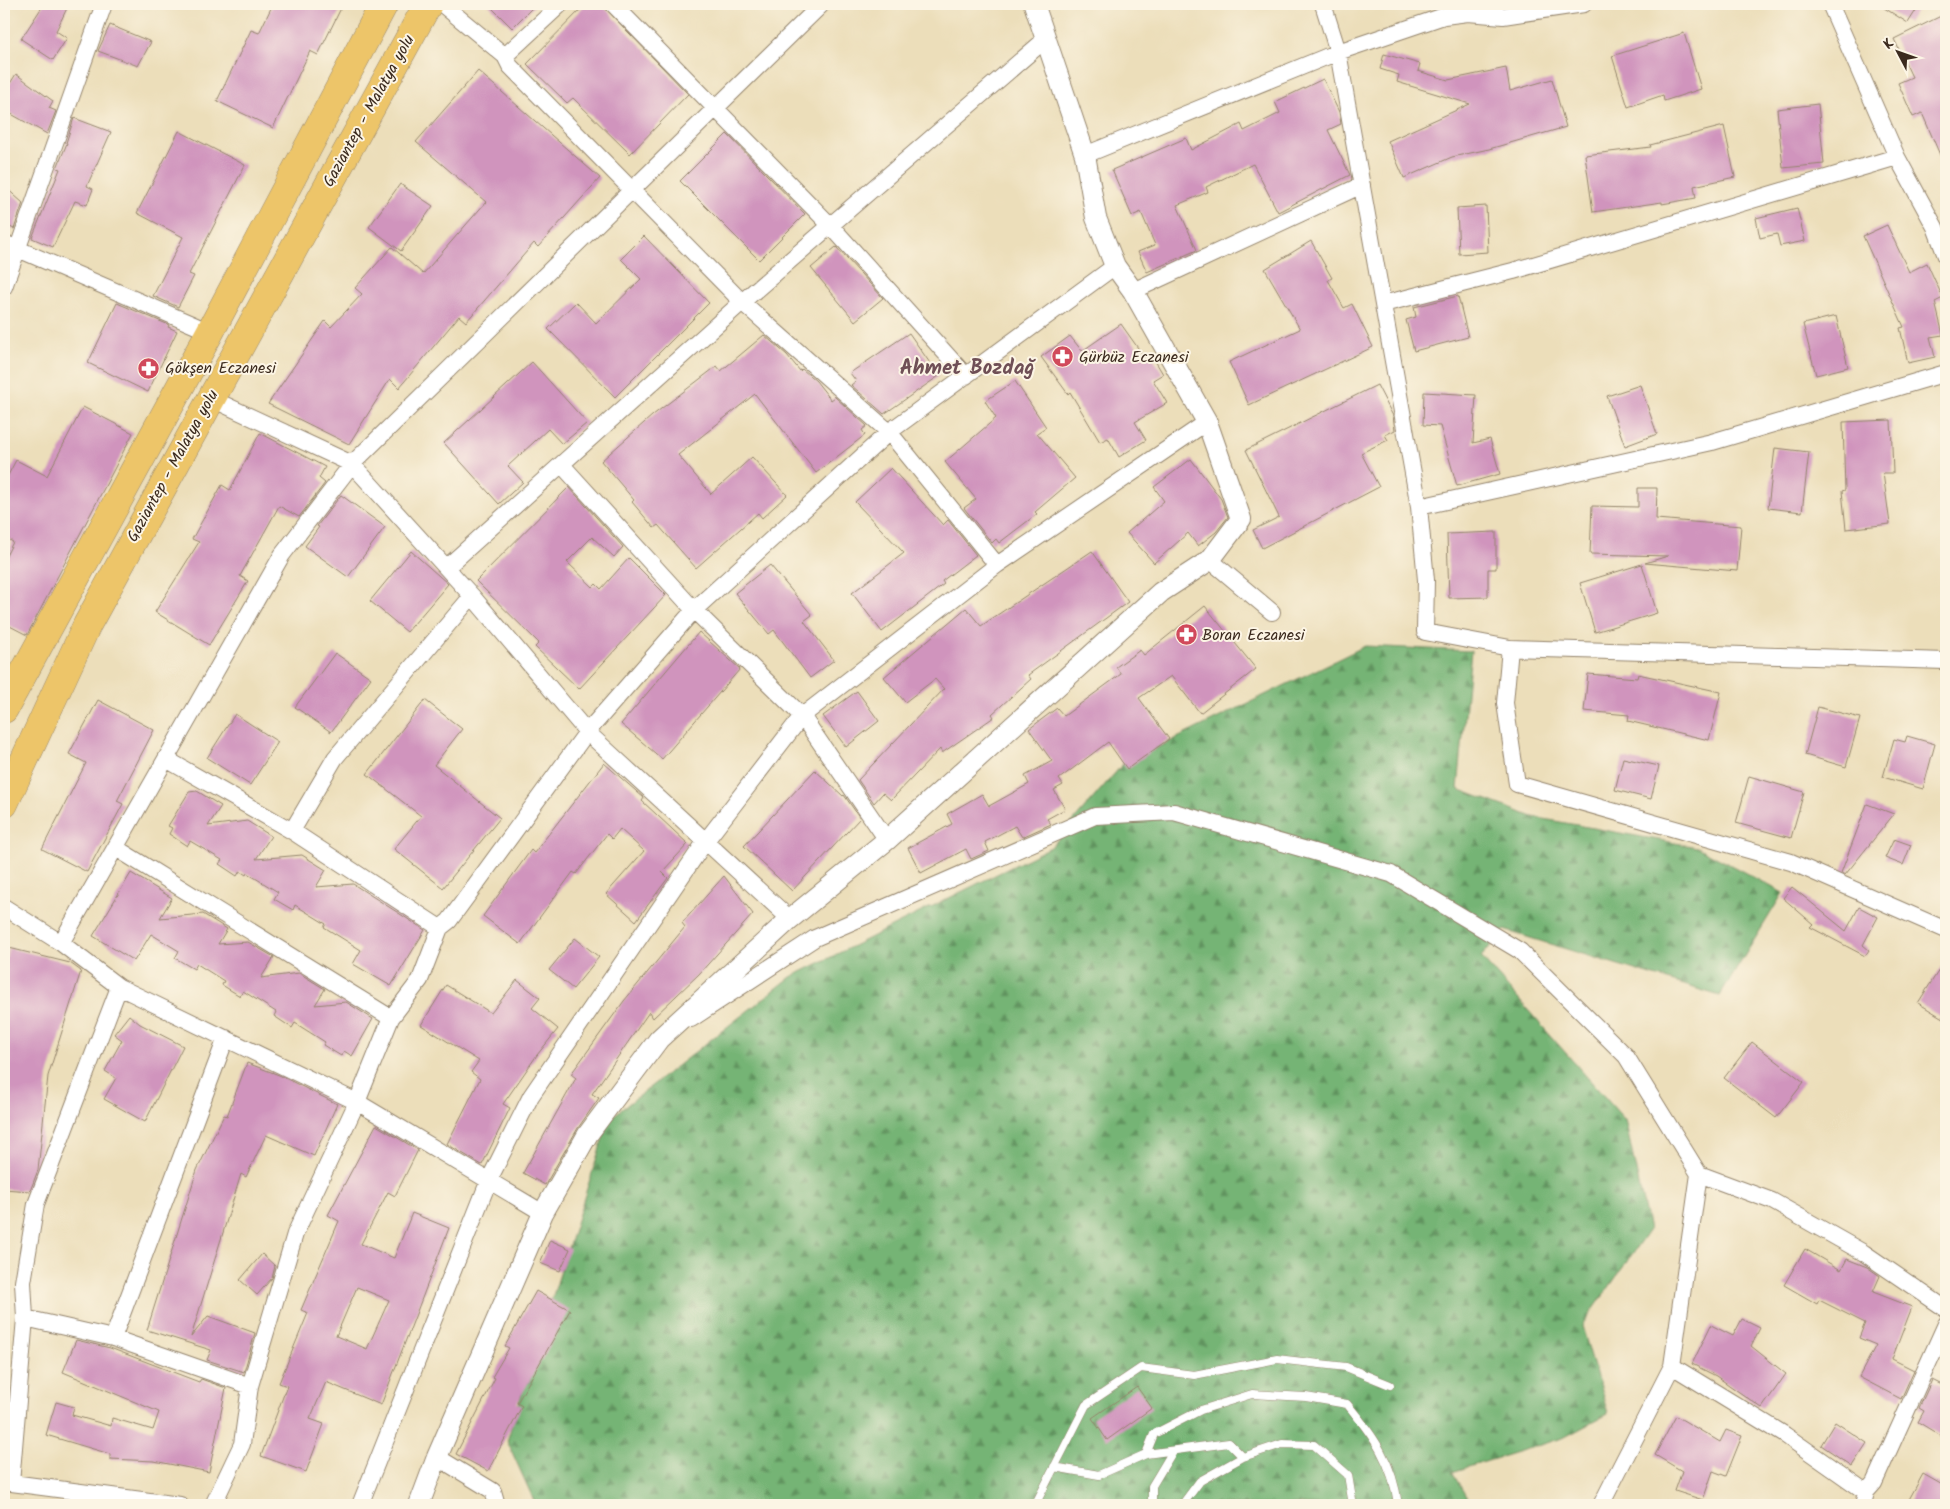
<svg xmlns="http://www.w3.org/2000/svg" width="1950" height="1509" font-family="Kalam,sans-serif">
	<defs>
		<pattern id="forest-firs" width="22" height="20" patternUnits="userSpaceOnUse" patternTransform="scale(1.25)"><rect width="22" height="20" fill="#75b474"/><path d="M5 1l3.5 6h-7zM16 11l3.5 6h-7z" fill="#61935f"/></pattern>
	</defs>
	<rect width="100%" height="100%" fill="#fcf5e5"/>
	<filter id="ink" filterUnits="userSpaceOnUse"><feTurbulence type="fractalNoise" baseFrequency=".02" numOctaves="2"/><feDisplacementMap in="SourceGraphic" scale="10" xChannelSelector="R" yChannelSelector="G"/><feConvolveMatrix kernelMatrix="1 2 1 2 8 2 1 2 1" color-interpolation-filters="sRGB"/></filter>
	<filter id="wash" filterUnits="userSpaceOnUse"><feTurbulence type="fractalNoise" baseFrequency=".0096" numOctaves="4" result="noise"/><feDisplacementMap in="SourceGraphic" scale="20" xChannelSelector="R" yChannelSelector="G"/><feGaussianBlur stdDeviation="1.12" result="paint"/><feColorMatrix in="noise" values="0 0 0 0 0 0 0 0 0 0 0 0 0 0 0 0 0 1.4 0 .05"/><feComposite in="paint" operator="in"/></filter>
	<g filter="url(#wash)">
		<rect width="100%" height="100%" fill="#ecdeba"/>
		<path fill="url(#forest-firs)" stroke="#586f49" d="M1365,646L1471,651L1458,789L1533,817L1697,847L1783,893L1720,996L1504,930L1481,957L1625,1120L1649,1230L1582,1326L1608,1414L1563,1438L1452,1472L1471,1505H536L507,1441L609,1119L791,977L1051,847L1122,765Z"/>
		<g id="blocks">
			<path fill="#d094bd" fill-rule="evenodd" d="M44,4H69L56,31L67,38L53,60L21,39Z
				M273,4H343L318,55L310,51L273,128L217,101L251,30L259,33Z
				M488,4H536L512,28Z
				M586,4H601L688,94L630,154L573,98L567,103L527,64Z
				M1878,4H1920L1908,23Z
				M1941,16L1946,26V169L1922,113L1913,117L1898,83L1912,77L1894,39Z
				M110,25L151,42L138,66L98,51Z
				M1684,33L1701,89L1664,101L1663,95L1628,107L1612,56Z
				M1384,54L1420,64L1418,71L1448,80L1506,68L1510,91L1552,79L1566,127L1489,149L1452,157L1404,178L1388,141L1470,104L1397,82L1399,75L1380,69Z
				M478,71L600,178L538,247L534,243L466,322L459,316L399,388L390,379L349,444L268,404L325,321L331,327L362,294L355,288L392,247L423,274L486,202L416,142Z
				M16,74L53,101L49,108L56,111L47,134L4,110V93Z
				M1323,79L1339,112L1341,124L1328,130L1350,175L1278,212L1253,164L1206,187L1208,192L1177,205L1197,250L1147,272L1138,252L1155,245L1141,212L1132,216L1112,170L1186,138L1191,150L1241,124L1244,131L1280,113L1275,102Z
				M1818,104L1824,164L1783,168L1777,109Z
				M74,118L111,132L87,186L93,189L87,205L75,201L53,247L32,238L60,169L57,168L67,143H66Z
				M1724,126L1735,177L1694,186L1696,198L1662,204V202L1593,212L1585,155L1651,147L1650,145Z
				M179,131L245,165L189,274L194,276L178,307L153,296L183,237L137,213Z
				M727,134L805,214L759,260L680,181Z
				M400,184L433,206L401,251L369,227Z
				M4,186L23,203L14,229L4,224Z
				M1486,206L1488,252L1459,254L1457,208Z
				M1797,208L1805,241L1780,246L1777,234L1760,238L1756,218Z
				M1887,225L1909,272L1927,263L1943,298L1935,302L1943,335L1930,337L1935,357L1908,363L1900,328L1904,327L1863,236Z
				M644,236L709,303L615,397L548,329L576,302L596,323L641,279L621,259Z
				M1311,241L1332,278L1328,280L1344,308L1352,304L1373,347L1249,405L1229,362L1300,329L1265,269Z
				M836,247L883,298L855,321L811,268Z
				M1458,296L1468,337L1414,351L1406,320L1416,317L1414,307Z
				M117,303L169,325L168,327L177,331L148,392L88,363Z
				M1836,316L1848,367L1816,375L1803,324Z
				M1121,324L1145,358L1151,354L1163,374L1153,380L1167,403L1135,422L1146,440L1119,457L1108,438L1100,442L1070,392L1068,394L1041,357L1070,336L1082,351Z
				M909,333L939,376L884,414L851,385L856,381L850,373Z
				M764,335L787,355L800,371L802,369L816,381L831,400L835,397L867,426L862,430L865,435L816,473L755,394L678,455L711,494L752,457L787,495L762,518L758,513L696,568L658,525L654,528L632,502L634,500L601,461L653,415L717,366L721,371Z
				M532,362L587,423L562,444L548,429L508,466L523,482L499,504L444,443Z
				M1015,381L1046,427L1037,433L1075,478L1035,512L1037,514L999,543L996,539L992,543L964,508L976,499L945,462L996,418L985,401Z
				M1377,385L1393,416L1395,430L1385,435L1388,440L1361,453L1379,487L1262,548L1253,530L1279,517L1246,450Z
				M1640,385L1657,434L1625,446L1607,396Z
				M1424,392L1476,395L1473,443L1490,439L1500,474L1457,486L1440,426L1423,425Z
				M83,407L133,433L27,635L4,623V560L13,542L4,537V483L16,460L47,476Z
				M1891,420L1893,473H1883L1890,524L1846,529L1842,491L1845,490L1843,422Z
				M260,433L325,467L319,478L325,483L299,517L279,506L240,576L248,581L209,645L155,612L199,542L192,539L222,485L230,490Z
				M1775,448L1809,452L1802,512L1768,508Z
				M1191,459L1221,499L1228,517L1216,532L1198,546L1188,533L1154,563L1127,533L1164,501L1154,487Z
				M891,468L943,525L948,520L976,555L942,581L944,584L882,632L852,593L904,553L855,502Z
				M569,487L623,547L614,557L592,537L567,562L593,587L596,584L601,589L629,558L666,595L579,689L535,647L539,643L476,581Z
				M1638,488H1657L1656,519L1741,526L1737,571L1645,563L1668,556L1590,554L1592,506L1638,507Z
				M341,495L385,527L348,577L305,546L319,527L317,526Z
				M1496,532V569H1488V597L1449,598L1447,534Z
				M411,551L448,584L407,632L370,601Z
				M1092,551L1128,602L1028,675L1031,679L992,714L994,717L942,753L940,749L891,800L883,793L874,803L858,780L944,689L935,679L905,702L884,677L966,608L981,626Z
				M1642,564L1657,613L1595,632L1580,583Z
				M770,565L812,615L804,621L834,660L810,678L774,630L769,634L735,593Z
				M1205,606L1256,669L1200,713L1171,676L1139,698L1169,739L1127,769L1108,742L1059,779L1063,785L1054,790L1065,809L1047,819L1051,824L1022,837L1015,826L985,842L989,851L971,859L966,849L921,873L908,848L952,824L947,814L982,794L989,806L1029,784L1025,776L1052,761L1029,729L1057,708L1064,716L1121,674L1116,667L1140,650L1144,655Z
				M699,632L740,669L662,759L621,724Z
				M335,653L371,678L331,732L295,707Z
				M1588,674L1637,678L1638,674L1721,692L1709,740L1628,721L1629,715L1584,711Z
				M857,691L879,721L846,747L823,716Z
				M98,700L154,730L117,801L123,804L87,872L42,849L86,763L69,754Z
				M425,700L462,729L434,765L500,818L443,888L394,849L421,816L367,774Z
				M1818,707L1860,718L1846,767L1805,755Z
				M235,714L278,742L250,785L207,758Z
				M1907,736L1935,744L1923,789L1883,777L1894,739L1905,742Z
				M1623,758L1659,766L1651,799L1615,790Z
				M604,763L644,798L642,801L688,844L662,872L668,878L636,921L606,894L644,851L620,829L612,839L607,834L576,874L573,872L520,944L483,916L531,850L534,853Z
				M815,770L843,796L844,795L860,818L792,891L744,846Z
				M1749,776L1804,792L1791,838L1736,823Z
				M197,791L221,806L208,826L247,821L271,836L256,859L302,855L326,870L316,887L353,884L425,930L391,986L353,964L361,950L324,927L326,924L295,905L293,910L274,899L278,892L247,873L246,875L240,871L237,876L219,864L222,860L190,841L187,846L169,834L172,828L168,826L189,792Z
				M1867,804L1894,814L1845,875L1841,873Z
				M1894,839L1911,845L1903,865L1885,858Z
				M131,873L172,898L160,918L203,914L227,929L218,944L248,942L274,957L261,978L299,973L325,989L315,1005L346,1002L373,1019L352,1056L344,1051L341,1056L323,1045L325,1042L295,1023L292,1028L274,1016L276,1012L243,991L240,996L222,985L224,981L197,964L194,969L175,958L179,951L151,934L134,961L93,936Z
				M724,876L753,914L699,974L653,1018L649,1012L592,1094L599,1098L578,1128L545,1185L523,1173L576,1078L571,1074L624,1001L685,927L682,923Z
				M1792,887L1846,931L1859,907L1878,917L1863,945L1869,950L1865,956L1810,927L1813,924L1783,898Z
				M575,938L599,957L573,989L549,970Z
				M9,948L70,963L81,971L48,1076L38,1170L30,1191L4,1189V966Z
				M1946,959V1020L1918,1003Z
				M517,980L540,998L532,1008L558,1029L537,1055L503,1104L510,1108L482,1165L447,1144L480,1079L471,1072L479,1061L421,1025L446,985L491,1013Z
				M129,1015L140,1024L183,1046L145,1122L104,1099L116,1078L105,1071L122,1040L114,1034Z
				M1752,1042L1804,1082L1776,1118L1724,1078Z
				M247,1063L279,1075L337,1104L314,1156L266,1135L246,1177L241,1174L191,1337L208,1316L255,1333L244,1372L207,1360L211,1350L147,1330L197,1170L224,1115L227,1116Z
				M376,1125L418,1150L395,1196L388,1192L361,1244L394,1258L412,1213L449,1228L381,1405L326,1382L310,1419L324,1424L306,1472L261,1456L287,1386L279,1383L308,1313L301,1310L339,1221L328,1215ZM357,1287L389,1300L367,1349L336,1336Z
				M550,1240L570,1249L560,1271L540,1263Z
				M1805,1249L1841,1270L1847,1259L1867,1267L1880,1276L1873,1292L1912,1307L1892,1359L1914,1370L1901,1399L1859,1377L1876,1345L1859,1338L1865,1323L1819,1300L1817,1304L1784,1285Z
				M262,1254L275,1266L272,1278L257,1295L240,1280Z
				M536,1291L570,1310L517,1403L522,1406L488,1471L456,1454L495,1378L492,1377L509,1348L505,1346Z
				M1742,1319L1760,1328L1751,1346L1786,1374L1762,1408L1716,1376L1692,1364L1711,1325L1733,1336Z
				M76,1340L110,1348L199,1382L201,1379L226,1388L209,1472L154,1461L110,1459V1454L46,1435L56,1402L74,1407L72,1415L111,1426L112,1418L153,1430L159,1412L63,1372Z
				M1932,1380L1946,1387V1439L1918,1422L1924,1411L1919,1408Z
				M1137,1387L1152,1408L1107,1440L1092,1418Z
				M1676,1416L1720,1442L1726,1430L1742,1436L1726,1476L1713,1471L1703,1500L1675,1491L1682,1471L1655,1455Z
				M1835,1422L1867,1443L1852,1466L1821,1445Z
				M1923,1474L1946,1487V1505H1906Z"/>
		</g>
	</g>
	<g filter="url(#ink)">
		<use href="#blocks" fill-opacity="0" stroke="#94846c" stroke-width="1"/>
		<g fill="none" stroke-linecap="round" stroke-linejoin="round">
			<defs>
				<path id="service" d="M1146,1454L1154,1434L1201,1410L1252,1394L1306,1397L1347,1404C1373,1435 1393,1463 1398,1505
					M1054,1467L1099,1475L1146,1454L1229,1443L1243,1457L1282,1444L1314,1445L1348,1475L1353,1505
					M1035,1505L1086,1405L1141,1368L1194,1375L1277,1359L1346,1367L1390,1385
					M1152,1505V1486L1173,1451
					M1182,1505L1200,1481L1243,1457"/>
				<path id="minor" d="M442,4L505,56L510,66L742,302L889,432L997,565
					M613,4L831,226L966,376
					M1323,4L1338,52L1419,507L1426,580L1425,632L1510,648
					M1830,4L1897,157L1935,227L1946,256
					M505,56L561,4
					M1085,155L1338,52L1444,16L1468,13L1503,16L1584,4
					M4,243L210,332
					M4,287L104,4
					M1133,291L1362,185
					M1383,304L1513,271L1897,157
					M210,398L352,464L472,596L587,732L790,919
					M562,465L694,610L802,716L887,840
					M1419,507L1712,442L1946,373
					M1210,560L1272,612
					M447,567L742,302L1047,38
					M1946,661L1510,648L1505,703L1517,784L1791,862L1946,930
					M166,759L292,831L440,928
					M292,831L335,758L472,596
					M116,848L391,1018
					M4,907L61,943L119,987L357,1102L543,1213
					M61,943L282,555L352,464L822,4
					M691,1019L815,938L1095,816L1174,812L1391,874L1520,951L1626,1056L1699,1174L1772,1201L1864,1253L1946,1309
					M25,1318L113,1338L250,1386
					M113,1338L226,1038
					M1672,1366L1785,1435L1866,1492
					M437,1457L493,1491L497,1505
					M4,1482L180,1505
					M11,1483L25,1318L23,1282L36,1204L119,987
					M213,1505L242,1444L250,1386L295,1234L357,1102L391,1018L420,980L440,928L449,921L587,732L694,610L889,432L1115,266
					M360,1505L489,1180L531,1096L705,842L802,716L997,565L1207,422
					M1601,1505L1672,1366L1699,1174
					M1863,1505L1866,1492L1874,1483L1946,1324"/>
				<path id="tertiary" d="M419,1505L437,1457L543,1213L588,1134L659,1039L790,919L887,840L1161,592L1210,560L1241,519L1207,422L1133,291L1115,266L1096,218L1085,155L1034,4"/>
				<path id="trunk" d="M4,709L210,332L384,4
					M4,804L87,625L428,4"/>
			</defs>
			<use href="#service" stroke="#94846c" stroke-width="9"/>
			<use href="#minor" stroke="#94846c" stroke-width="18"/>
			<use href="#tertiary" stroke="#94846c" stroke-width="22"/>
			<use href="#trunk" stroke="#94846c" stroke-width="29"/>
			<use href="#service" stroke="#fff" stroke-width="8"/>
			<use href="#minor" stroke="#fff" stroke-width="16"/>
			<use href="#tertiary" stroke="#fff" stroke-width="20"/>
			<use href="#trunk" stroke="#edc569" stroke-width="28"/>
		</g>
	</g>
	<defs>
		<symbol id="pharmacy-disc" viewBox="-11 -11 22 22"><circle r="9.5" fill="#d1495b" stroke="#fcf5e5"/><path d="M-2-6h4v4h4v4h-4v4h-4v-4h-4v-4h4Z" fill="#fff"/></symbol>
	</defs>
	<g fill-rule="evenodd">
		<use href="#pharmacy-disc" x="1050" y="344" width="25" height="25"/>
		<use href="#pharmacy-disc" x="136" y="356" width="25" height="25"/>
		<use href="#pharmacy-disc" x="1174" y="622" width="25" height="25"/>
	</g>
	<g text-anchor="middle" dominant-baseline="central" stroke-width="4" stroke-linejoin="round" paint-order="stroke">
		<g font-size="16" fill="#3b2a1e" stroke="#fcf5e5">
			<text transform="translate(369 111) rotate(-61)">Gaziantep - Malatya yolu</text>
			<text transform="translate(173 466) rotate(-61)">Gaziantep - Malatya yolu</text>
		</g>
		<g font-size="16" fill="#3b2a1e" stroke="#fcf5e5" text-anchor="start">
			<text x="1079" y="357">Gürbüz Eczanesi</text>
			<text x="165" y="368">Gökşen Eczanesi</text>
			<text x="1202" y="635">Boran Eczanesi</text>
		</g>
		<g font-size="21" font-weight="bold" fill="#6f4f56" stroke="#fcf5e5">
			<text x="967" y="368">Ahmet Bozdağ</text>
		</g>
	</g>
	<rect width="1950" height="1509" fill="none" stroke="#fcf5e5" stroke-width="20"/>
	<g transform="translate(1898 52) rotate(311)" stroke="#fcf5e5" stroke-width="4" paint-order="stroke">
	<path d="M0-4L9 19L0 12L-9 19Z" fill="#3b2a1e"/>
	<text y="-8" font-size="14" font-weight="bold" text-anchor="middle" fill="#3b2a1e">K</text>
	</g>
</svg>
